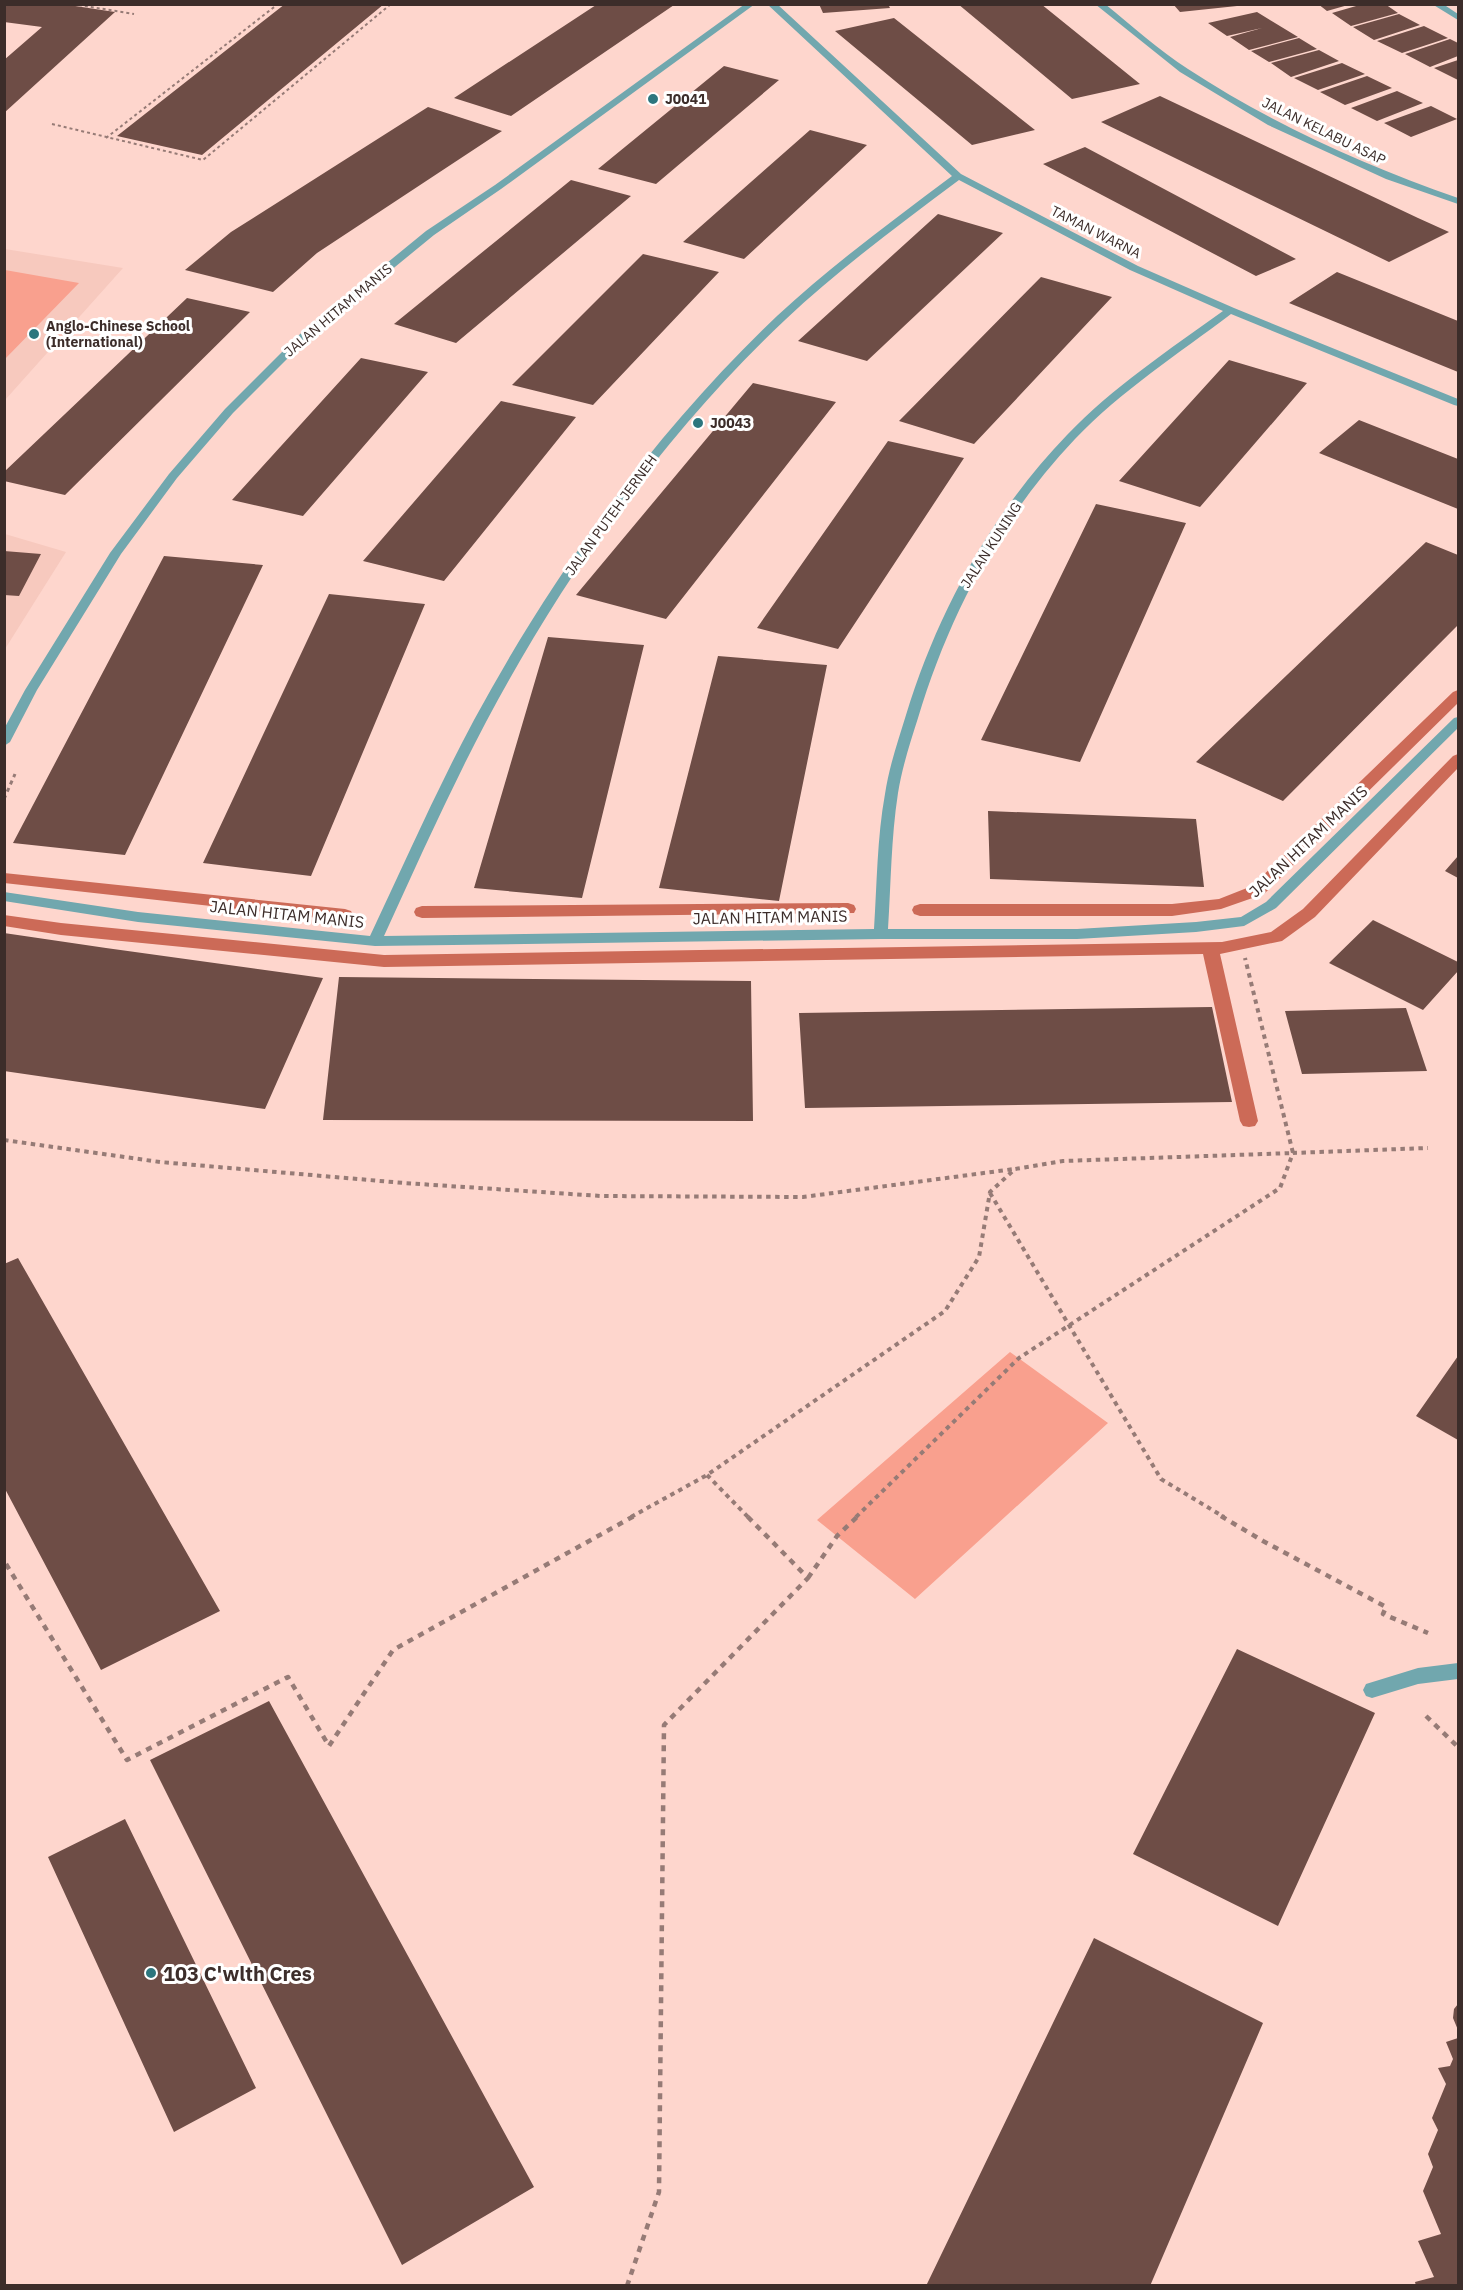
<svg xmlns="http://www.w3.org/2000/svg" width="1463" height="2290" font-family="'IBM Plex Sans',sans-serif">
	<rect width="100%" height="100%" fill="#fed6cd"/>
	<path fill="#f7c9be" d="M5,249L123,268L5,400Z
		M5,534L66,552L5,649Z"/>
	<path fill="#f9a08e" d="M5,270L79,283L5,359L4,270Z
		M1010,1352L1108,1423L915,1599L817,1520Z"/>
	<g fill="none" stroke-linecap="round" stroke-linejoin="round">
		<path fill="#cc6a57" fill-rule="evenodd" d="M1458,690V703L1264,894L1221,909L1172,916H920L914,914L912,910L914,906L920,904H1172L1219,899L1252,886L1453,692Z
			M1458,754V768L1315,917L1282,941L1220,954L1258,1121L1255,1126L1249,1127L1243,1126L1240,1121L1203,954L384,967L61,935L4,926V915L61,923L384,955L1222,942L1271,932L1303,909L1453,756Z
			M4,873L345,909L351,911L353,915L351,919L345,921L4,883Z
			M848,903L854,905L856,909L854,913L422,918L416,916L414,912L416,908L422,906Z"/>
	</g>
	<path fill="#6e4d46" d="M4,4H62L115,12L4,113V60L42,27L4,22Z
		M285,4H384L202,155L117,136Z
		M819,4H888L890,8L823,13Z
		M958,4H1041L1140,84L1072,99Z
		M1173,4H1236L1237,6L1180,12Z
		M1318,4H1348V5L1327,11Z
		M1363,4H1385L1398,13L1351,26L1332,13Z
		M596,5H674L511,116L454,98Z
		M1257,12L1298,37L1249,50L1230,37L1262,28L1227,36L1208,23Z
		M1399,14L1420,25L1374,40L1353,27Z
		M894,18L1035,130L972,145L835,31Z
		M1424,26L1448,38L1402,53L1377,41Z
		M1299,38L1317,49L1269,62L1251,51Z
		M1450,39L1458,43V56L1430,67L1405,54Z
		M1319,50L1339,61L1291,77L1271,63Z
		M1458,60V80L1434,68Z
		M1342,63L1365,74L1318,90L1294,78Z
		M724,66L779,80L656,184L598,169Z
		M1367,76L1392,88L1345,105L1320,92Z
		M1397,91L1423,103L1377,121L1351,108Z
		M1160,96L1418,218L1449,232L1389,262L1101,122Z
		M1431,106L1457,119L1411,137L1384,123Z
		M428,107L502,131L317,253L273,292L185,270L231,232Z
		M810,130L867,145L744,259L683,242Z
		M1085,147L1213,215L1296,259L1256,276L1043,164Z
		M571,180L631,196L456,343L394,324Z
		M938,214L1003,233L867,361L798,341Z
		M643,254L719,272L593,405L512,385Z
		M1337,272L1458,321V372L1289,303Z
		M1041,277L1112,297L974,444L899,421Z
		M187,298L250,312L65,495L4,481V472Z
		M361,358L428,372L303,516L232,500Z
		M1229,360L1307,383L1200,507L1119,481Z
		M753,383L836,402L666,619L576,595Z
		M501,401L576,417L444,581L363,561Z
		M1359,420L1458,459V509L1319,453Z
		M888,441L964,458L838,649L757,628Z
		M1096,504L1186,523L1080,762L981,740Z
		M1426,542L1458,555V625L1283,801L1196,762Z
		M4,551L41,554L19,596L4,595Z
		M164,556L263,565L125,855L13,843Z
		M329,594L425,604L311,876L203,863Z
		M548,637L644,645L582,898L474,888Z
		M718,656L827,665L779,901L659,888Z
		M988,811L1196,819L1204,887L990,879Z
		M1458,856V878L1445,871Z
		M1373,920L1458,962V971L1423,1010L1329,963Z
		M4,933L106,948L323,978L265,1109L4,1071Z
		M339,977L751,981L753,1121L323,1120Z
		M1212,1007L1232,1102L805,1108L799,1013Z
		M1406,1008L1427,1071L1302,1074L1285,1011Z
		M18,1258L220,1611L101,1670L4,1487V1264Z
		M1458,1356V1440L1416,1416Z
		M1237,1649L1375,1713L1278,1926L1133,1854Z
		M269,1701L534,2187L402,2265L150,1760Z
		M125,1819L256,2088L174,2132L48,1857Z
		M1094,1938L1263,2023L1150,2286H926Z
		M1458,2004V2030L1453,2018L1454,2009Z
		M1458,2038V2286H1416L1415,2282L1434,2277L1418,2241L1441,2234L1423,2191L1433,2167L1428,2154L1438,2130L1432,2118L1446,2084L1438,2068L1450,2066L1453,2059L1446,2042Z"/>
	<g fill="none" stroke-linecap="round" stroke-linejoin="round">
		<path stroke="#967b76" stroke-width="2" stroke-dasharray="3 3" stroke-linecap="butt" d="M73,4L134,14
			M52,124L203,160L391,4
			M106,138L278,4"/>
		<path stroke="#967b76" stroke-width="3" stroke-dasharray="4 4" stroke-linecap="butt" d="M4,799L15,774"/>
		<path stroke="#967b76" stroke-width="4" stroke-dasharray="4.5 4.5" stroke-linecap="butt" d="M4,1140L160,1162L404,1183L601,1196L803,1197L1014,1169
			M990,1193L1161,1479L1224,1517
			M707,1475L748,1517
			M631,1517L707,1475L945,1311L979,1257L990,1192L1015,1169L1063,1161L1293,1153L1245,958
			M856,1517L1019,1358L1280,1188L1293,1153L1428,1148"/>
		<path stroke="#967b76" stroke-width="4.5" stroke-dasharray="6 6" stroke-linecap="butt" d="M1221,1516L1263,1541L1386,1607L1383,1614L1428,1633
			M6,1564L127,1760L288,1677L329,1746L393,1650L634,1516
			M808,1578L837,1536L858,1516
			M1426,1716L1458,1747
			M627,2286L659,2192L664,1725L808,1578L747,1516"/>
		<path fill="#71a7ae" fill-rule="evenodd" d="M1458,1663V1679L1418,1684L1372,1698L1366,1696L1363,1690L1366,1684L1418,1668Z"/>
		<path fill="#71a7ae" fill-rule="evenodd" d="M745,4H755L501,189L434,235L307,339L233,413L177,478L121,554L37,690L10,742L4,746V729L25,690L110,553L169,474L225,409L299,335L426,231L495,185Z
			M767,4H777L961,174L1138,266L1234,308L1458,399V406L1454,405L1231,314C1178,354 1121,391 1075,439C1000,518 949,615 918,718C910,743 902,768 898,793C891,838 891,884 888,929H1077L1196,922L1241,917L1266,902L1454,718L1458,717V728L1276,908L1244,926L1196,932L1077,939H881L375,946L138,922L4,901V892L138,912L370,936C404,864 436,791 474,720C554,572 655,432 777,316C832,265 892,221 952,176ZM959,180L1130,270L1223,311C1169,350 1113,387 1067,435C991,514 938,611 906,715C898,741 889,767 885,794C877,838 877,884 874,929L384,936C417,864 449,792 486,722C564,575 664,434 785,320C839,269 899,225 959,180Z
			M1095,4H1105C1132,26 1159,50 1188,69C1272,124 1364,165 1458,198V204L1386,179L1268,125L1180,72Z
			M1432,4H1443L1458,14V20Z"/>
	</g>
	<g fill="#2d767e" stroke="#fff" stroke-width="2">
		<circle cx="653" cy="99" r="6"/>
		<circle cx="34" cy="334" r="6"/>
		<circle cx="698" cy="423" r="6"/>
		<circle cx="151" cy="1973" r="6"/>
	</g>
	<g text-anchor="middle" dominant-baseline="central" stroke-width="6" stroke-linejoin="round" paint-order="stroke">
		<g font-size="14" font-weight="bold" fill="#3c2d2a" stroke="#fff" text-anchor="start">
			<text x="665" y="99">J0041</text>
			<text x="46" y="326">Anglo-Chinese School<tspan x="46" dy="16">(International)</tspan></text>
			<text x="710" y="423">J0043</text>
		</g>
		<g font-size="14" fill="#3c2d2a" stroke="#fff">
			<text transform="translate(1324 131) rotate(26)">JALAN KELABU ASAP</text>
			<text transform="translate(1096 232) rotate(27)">TAMAN WARNA</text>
			<text transform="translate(338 310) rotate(-40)">JALAN HITAM MANIS</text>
			<text transform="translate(611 515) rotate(-54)">JALAN PUTEH JERNEH</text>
			<text transform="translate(991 545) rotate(-57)">JALAN KUNING</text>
		</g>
		<g font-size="16" fill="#3c2d2a" stroke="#fff">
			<text transform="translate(1308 841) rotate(-43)">JALAN HITAM MANIS</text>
			<text transform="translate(287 914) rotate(6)">JALAN HITAM MANIS</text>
			<text transform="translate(770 917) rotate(-1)">JALAN HITAM MANIS</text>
		</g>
		<g font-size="20" font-weight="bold" fill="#3c2d2a" stroke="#fff" text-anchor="start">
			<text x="163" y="1973">103 C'wlth Cres</text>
		</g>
	</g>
	<rect width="1463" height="2290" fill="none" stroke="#3c2d2a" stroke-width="12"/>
</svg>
